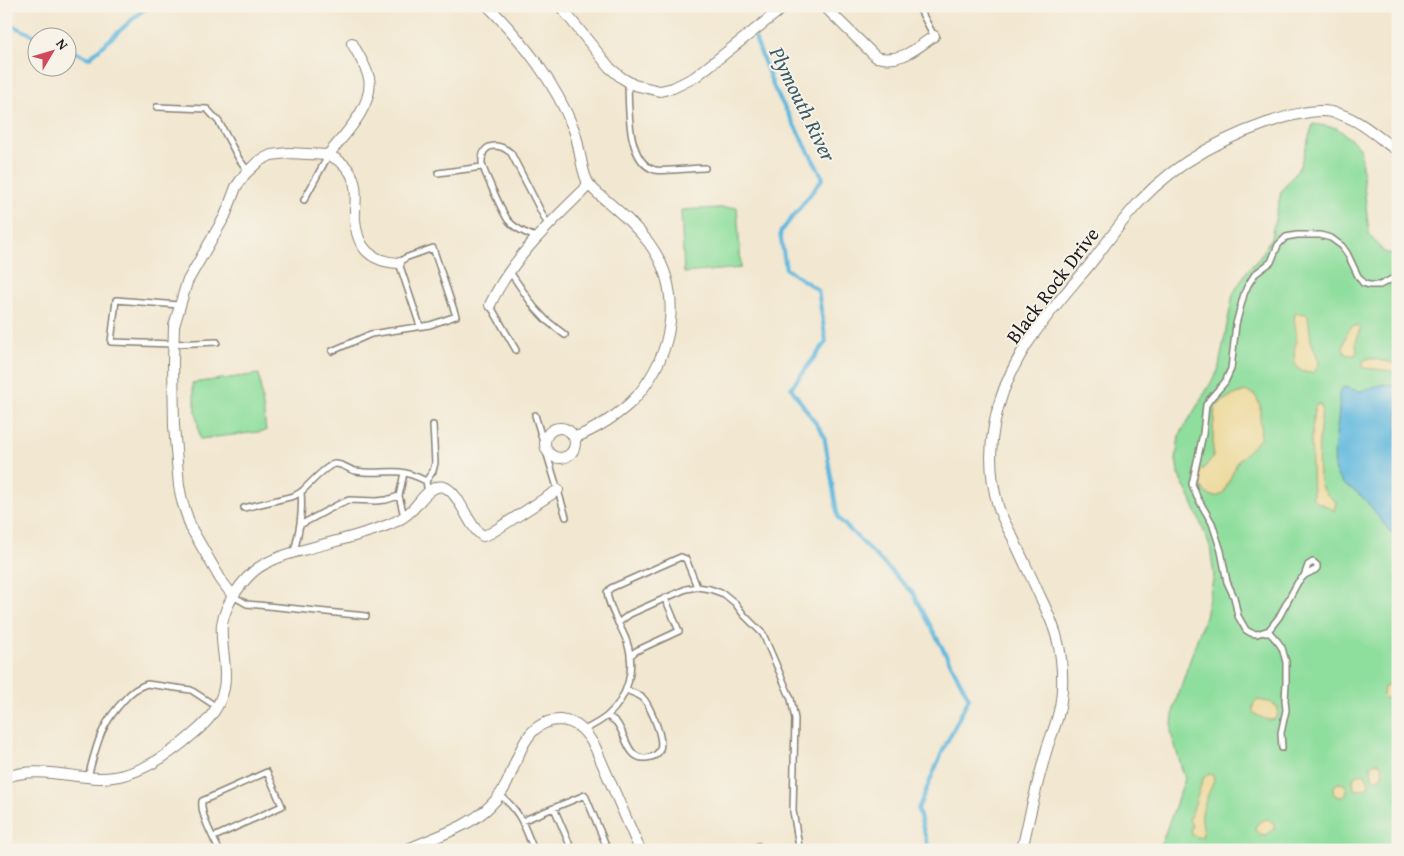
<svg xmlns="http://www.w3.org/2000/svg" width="1404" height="856" font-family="'Gentium Book Plus',serif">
	<rect width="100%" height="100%" fill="#f7f3e8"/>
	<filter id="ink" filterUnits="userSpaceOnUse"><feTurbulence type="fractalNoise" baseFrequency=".02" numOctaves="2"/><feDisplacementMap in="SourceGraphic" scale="10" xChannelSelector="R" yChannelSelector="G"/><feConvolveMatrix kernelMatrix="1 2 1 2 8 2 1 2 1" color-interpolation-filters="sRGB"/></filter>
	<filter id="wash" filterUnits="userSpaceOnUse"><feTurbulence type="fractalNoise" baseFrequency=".0096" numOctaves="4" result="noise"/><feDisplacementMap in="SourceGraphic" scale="20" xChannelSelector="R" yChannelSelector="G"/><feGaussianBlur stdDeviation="1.12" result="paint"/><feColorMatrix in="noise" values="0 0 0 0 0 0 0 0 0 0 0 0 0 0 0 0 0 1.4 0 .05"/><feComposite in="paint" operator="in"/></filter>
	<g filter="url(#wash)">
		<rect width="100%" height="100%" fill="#f2e7d0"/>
		<path fill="#8ede9d" stroke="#557d5c" d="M1313,124L1337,128L1360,147L1369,234L1384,252L1398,256V850H1159L1185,779L1171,733L1174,707L1205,616L1214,576L1210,546L1191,500L1179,476L1176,460L1179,436L1218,371L1233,294L1247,271L1260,257L1271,238L1281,192L1300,166Z
			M737,207L741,268L684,273L681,210Z
			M259,374L266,431L200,439L192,383Z"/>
		<path fill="#eeda9e" stroke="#857b5d" d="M1296,313L1306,314L1308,316L1311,341L1319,362L1318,367L1313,373C1286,373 1296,351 1296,334C1296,326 1293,322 1295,314Z
			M1354,326H1358L1360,328L1356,343L1357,350L1356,355H1348L1343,350C1344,341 1346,331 1354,326Z
			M1369,358L1398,364V372C1386,370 1375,369 1363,368V361Z
			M1245,391L1255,395L1260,405V419L1261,426L1260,439L1238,461L1223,494C1207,503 1197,485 1200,471L1204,468L1213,457V432L1215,407L1229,397Z
			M1317,404L1321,405L1322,409C1320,427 1315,473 1322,488C1325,494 1332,498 1336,502L1334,511C1327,504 1318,505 1313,499L1311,438C1314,427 1311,412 1317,404Z
			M1394,684L1398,687V698L1394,700L1384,698L1383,695L1384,687L1389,684Z
			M1258,700L1269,702L1278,707V714L1275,719C1268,722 1259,717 1253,712C1253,707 1252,702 1258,700Z
			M1374,763H1380L1383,767L1382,776L1376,780L1372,778L1371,766Z
			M1364,773L1368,779L1369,785L1366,789L1356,790L1354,789L1353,781L1354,777L1359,774Z
			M1210,774L1213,775L1214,780C1210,791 1204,802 1202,814C1201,822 1205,829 1202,837L1200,838L1192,835L1191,830L1192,826L1189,819C1196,805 1198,791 1204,777Z
			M1333 790a7 7 0 1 1 14 0a7 7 0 1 1-14 0Z
			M1268,819L1274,823V829C1267,835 1261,838 1255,829C1256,823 1262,820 1268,819Z"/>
		<path fill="#61b8de" stroke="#3e6a7d" d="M1383,384L1398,386V540C1383,527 1374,507 1360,495C1353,488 1341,486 1337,475C1330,459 1338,427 1339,409C1340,405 1338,398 1339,394C1339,393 1343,388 1343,387L1360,391Z"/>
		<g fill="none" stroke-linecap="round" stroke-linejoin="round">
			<path stroke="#61b8de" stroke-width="4" d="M752,6L755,12
				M6,23L40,38
				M755,38L774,88L823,178L780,233L786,269L818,290L826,342L791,388L824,435L838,518L913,593L969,698L944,748L918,809L929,850
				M68,49L89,58L142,11L152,6"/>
		</g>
	</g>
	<g filter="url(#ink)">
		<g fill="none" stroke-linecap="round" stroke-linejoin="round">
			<defs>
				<path id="service" d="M918,6L934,36
					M628,82C629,106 626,162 655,170C665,172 694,168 705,168
					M157,107L207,109L219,122L239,159L248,171
					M438,173L482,167
					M304,200L328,156
					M538,238C528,234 515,229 508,220C504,215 482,168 482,163C481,143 498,142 511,153L548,225
					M510,272L534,307L546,320L565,335
					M179,305L116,300L111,342L173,344L217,342
					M490,305L516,350
					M332,351L371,334L430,325L456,316L433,248L405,258L399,263L420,326
					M535,415L566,517
					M404,473L399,496L404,516
					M426,481L433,471L435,463L433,425
					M244,508L294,496L301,492
					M300,525L339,504L349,500L376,501L386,500L399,496
					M294,552C299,532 303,513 301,492C309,485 324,467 334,464C342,463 349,470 356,471C371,474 386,471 400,472C409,473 418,477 426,481L428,493
					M1304,576L1308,565L1313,562L1317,565V568L1315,570L1305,575L1298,582L1279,617L1269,630L1257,634L1251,633L1246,630L1238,616L1234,597L1227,582L1221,551L1212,523L1197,497L1192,484L1203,434L1206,405L1210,399L1225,382L1231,369L1236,324L1244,294L1248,285L1255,274L1271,262L1278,245L1286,237L1297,235H1320L1331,238L1342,246L1347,253L1358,276L1363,283L1369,285H1380L1398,276
					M233,596L247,604L366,616
					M618,623L630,614L686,589L697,587L710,589L724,594L735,603L744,615L763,634L791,699L795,719L793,811L798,840L799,850
					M1265,633H1270L1278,642L1282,648L1286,662V683L1285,700L1286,710L1281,733L1282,748
					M631,655L636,651L679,631L665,598
					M607,716C610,718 614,720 616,722C626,733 627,760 646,758C670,756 659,731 654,718C651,712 648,703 643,698C638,694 631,692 626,690
					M584,730C592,726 600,722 607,716C628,698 636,668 627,642C621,625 609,610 607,592L611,588L681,557L686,559L697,587
					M88,777C97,744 100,725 125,699C131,692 138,687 147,684L191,690L217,707
					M500,795C521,812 524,826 534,850
					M554,808L572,850
					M522,821L585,795L608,850
					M214,837L282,806L267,772L202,801C200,815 213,837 219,850
					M427,841L431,850
					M750,850L758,846L760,850"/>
				<path id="minor" d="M488,6C524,43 555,82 574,130C580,146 580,165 587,181C591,189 602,197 608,202C623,215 637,227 649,243C684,291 674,352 637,396C621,414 596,429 574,438
					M560,6L610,68L622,78L634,85L660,91L673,88L695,77L785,6
					M824,6L876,57C901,63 914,50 934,36
					M352,43C358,54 366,66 369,78C374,106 344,135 328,155C340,160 351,169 354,182C358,195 354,208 355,220C357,248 371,262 399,263
					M490,305C509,262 551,222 584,190L588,183
					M545 443a15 15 0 1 1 30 0a15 15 0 1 1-30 0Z
					M233,596L221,580L191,528L182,501L179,486L174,426L173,362L174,326L187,282L225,216L236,187L245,174L259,161L271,155L288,153L328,155
					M6,777C37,766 68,777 99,778C134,779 168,756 193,734C208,722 220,707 224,688C228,667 220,645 222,624C224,613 229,602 235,593C242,583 248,575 258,568C271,559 287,554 303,550C331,542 364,535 390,524C398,521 406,516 412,510C420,502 431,483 444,487C460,492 468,528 483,536L491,533L558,490
					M406,850C434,837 470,827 491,805C497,799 503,791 507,783C518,759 525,720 560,720C578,721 587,733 595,747L640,850
					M1022,850C1029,817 1037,784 1046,752C1049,741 1054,730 1057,719C1063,700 1063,678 1061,659C1058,633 1049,615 1038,592C1030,574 1021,556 1013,538C1008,528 1001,517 998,506C991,481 989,452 994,426C1005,361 1046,316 1087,268C1101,251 1113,233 1127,216C1164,170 1212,142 1267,123C1285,117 1313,108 1331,112C1355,116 1373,133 1392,147L1398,149"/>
			</defs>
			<use href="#service" stroke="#878276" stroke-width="8"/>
			<use href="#minor" stroke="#878276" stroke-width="12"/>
			<use href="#service" stroke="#fff" stroke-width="5"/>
			<use href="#minor" stroke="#fff" stroke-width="10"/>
		</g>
	</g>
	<g text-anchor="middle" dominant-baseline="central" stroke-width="4" stroke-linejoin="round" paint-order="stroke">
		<g font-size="20" fill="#1c1c1c" stroke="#f7f3e8">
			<text transform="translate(1052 285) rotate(-53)">Black Rock Drive</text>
		</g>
		<g font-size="21" font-style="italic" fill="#385a6a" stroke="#f7f3e8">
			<text transform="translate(803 104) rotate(64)">Plymouth River</text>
		</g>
	</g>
	<rect width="1404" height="856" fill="none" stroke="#f7f3e8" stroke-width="25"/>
	<g transform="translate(52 52) rotate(52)"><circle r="24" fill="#f7f3e8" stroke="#9f9d96"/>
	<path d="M0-4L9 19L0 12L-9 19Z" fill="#d1495b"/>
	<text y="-8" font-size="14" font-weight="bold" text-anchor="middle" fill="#1c1c1c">N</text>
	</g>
</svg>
